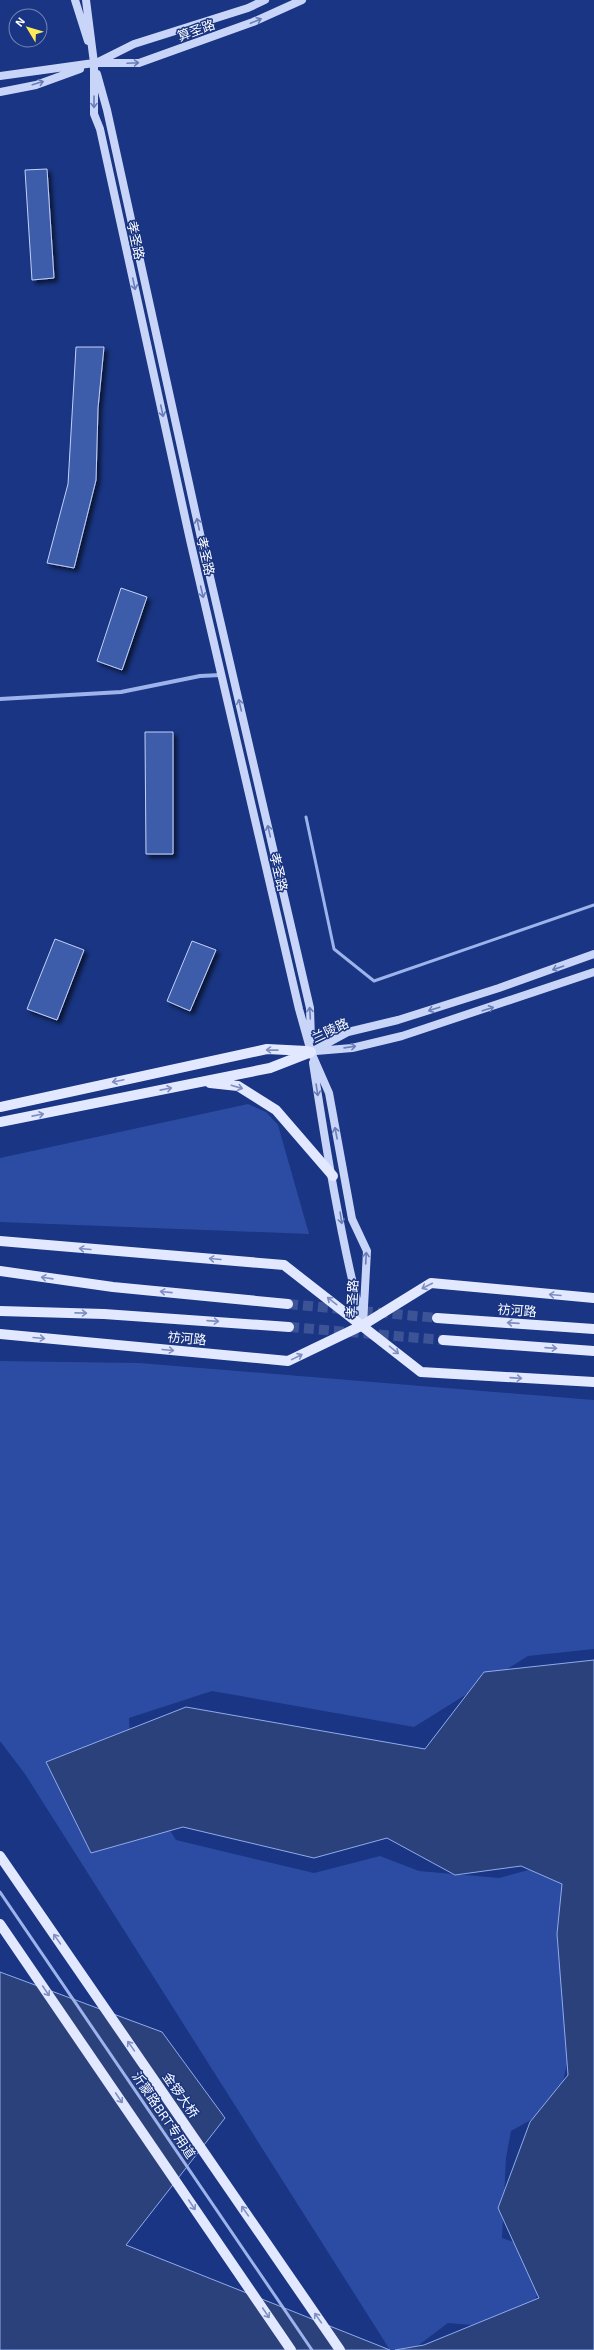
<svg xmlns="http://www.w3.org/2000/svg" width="594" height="2350" font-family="'Exo 2','Noto Sans SC',sans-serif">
	<defs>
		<filter id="shadow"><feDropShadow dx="3.5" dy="3.5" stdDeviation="2" flood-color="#0009"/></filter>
	</defs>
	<rect width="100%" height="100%" fill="#193583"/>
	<path fill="#2b4ca2" d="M248,1104L266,1112L278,1125L309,1234L0,1222V1158Z
		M0,1361L139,1363L594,1400V1649L528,1656L414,1727L212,1691L129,1718L132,1769L176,1840L314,1873L380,1856L419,1871L499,1878L547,1865L573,1878L584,1986L558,2105L511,2131L506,2158L502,2238L529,2247L548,2263L531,2312L496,2327L448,2323L412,2350H390L25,1774L0,1741Z"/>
	<path fill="#2b417b" stroke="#8fabee" d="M594,1660V2350H395L424,2345L539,2298L498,2208L530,2122L568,2075L557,1934L562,1884L521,1866L455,1875L387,1838L314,1858L183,1827L91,1853L46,1762L186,1707L425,1749L484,1672Z
		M0,1972L162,2032L225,2118L126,2245L390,2350H0Z"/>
	<path fill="#3d5baa" stroke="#c2d1f9" filter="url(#shadow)" d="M47,169L54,278L32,280L25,170Z
		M76,347H104L98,408L96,480L74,568L47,563L68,484Z
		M121,588L147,597L122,670L97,661Z
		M145,732H173V854H146Z
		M55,939L84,950L57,1020L27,1009Z
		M192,941L216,950L190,1011L167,1001Z"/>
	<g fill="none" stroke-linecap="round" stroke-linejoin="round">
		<path stroke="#3c5396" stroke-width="10" stroke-dasharray="10 5" stroke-linecap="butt" d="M288,1304L437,1318
			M289,1327L443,1340"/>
		<path stroke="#9db3ec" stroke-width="3" d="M306,817L334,949L374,981L594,905
			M0,1892L312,2350"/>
		<path stroke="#9db3ec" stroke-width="4" d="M0,699L121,692L200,676L221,675"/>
		<path stroke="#c9d5f8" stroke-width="8" d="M75,0L88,41
			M86,0L94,63V114L100,129L190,540L299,1009L311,1052L329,1093L352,1219L367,1251L363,1325
			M96,63L134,44L248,8L265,0
			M97,74L107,110L201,538L310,1008L311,1040
			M0,76L94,63H139L253,22L302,0
			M0,92L36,85L80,69
			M316,1051L352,1048L402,1036L594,972
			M311,1052L348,1032L398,1020L499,988L594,954
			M313,1063C326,1148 340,1234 361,1317"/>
		<path stroke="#e2e8ff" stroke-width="10" d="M210,1083L238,1086L276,1110L333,1176
			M0,1107L267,1049L307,1051
			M0,1122L270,1068L311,1052
			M0,1241L284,1265L421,1372L594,1382
			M0,1271L113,1287L288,1304
			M0,1311L104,1314L289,1327
			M437,1318L594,1329
			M0,1334L288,1361L363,1325L431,1283L594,1298
			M443,1340L594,1351
			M0,1856L340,2350
			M0,1924L291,2350"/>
	</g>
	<defs><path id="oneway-shaft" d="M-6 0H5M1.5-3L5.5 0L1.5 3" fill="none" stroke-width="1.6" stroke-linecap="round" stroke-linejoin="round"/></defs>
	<g stroke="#687db8">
		<use href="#oneway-shaft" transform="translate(256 21) rotate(-23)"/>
		<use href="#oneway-shaft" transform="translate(133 63) rotate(-3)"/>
		<use href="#oneway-shaft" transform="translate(38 83) rotate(-17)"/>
		<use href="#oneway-shaft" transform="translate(94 102) rotate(90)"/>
		<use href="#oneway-shaft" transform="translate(134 284) rotate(78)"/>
		<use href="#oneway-shaft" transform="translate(162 411) rotate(78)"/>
		<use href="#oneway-shaft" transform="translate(198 524) rotate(-102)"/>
		<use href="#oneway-shaft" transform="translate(202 592) rotate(77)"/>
		<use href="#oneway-shaft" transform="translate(240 705) rotate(-103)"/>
		<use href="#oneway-shaft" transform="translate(269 831) rotate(-103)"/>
		<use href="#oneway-shaft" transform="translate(558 968) rotate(161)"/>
		<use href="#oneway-shaft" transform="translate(434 1009) rotate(162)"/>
		<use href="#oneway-shaft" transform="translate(488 1009) rotate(-18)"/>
		<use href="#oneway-shaft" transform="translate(310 1013) rotate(-93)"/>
		<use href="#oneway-shaft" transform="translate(350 1047) rotate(-8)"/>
		<use href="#oneway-shaft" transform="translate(317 1090) rotate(81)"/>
		<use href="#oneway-shaft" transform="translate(336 1133) rotate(-101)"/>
		<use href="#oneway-shaft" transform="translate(341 1218) rotate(81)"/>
		<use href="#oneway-shaft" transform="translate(366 1258) rotate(-87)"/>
	</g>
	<g stroke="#7e8ec1">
		<use href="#oneway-shaft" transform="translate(272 1050) rotate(-179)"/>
		<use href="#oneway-shaft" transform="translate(118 1081) rotate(168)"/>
		<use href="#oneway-shaft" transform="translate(237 1087) rotate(16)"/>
		<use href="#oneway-shaft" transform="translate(166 1089) rotate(-11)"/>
		<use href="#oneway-shaft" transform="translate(38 1115) rotate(-11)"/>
		<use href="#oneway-shaft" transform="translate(85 1249) rotate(-175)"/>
		<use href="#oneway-shaft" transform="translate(215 1259) rotate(-175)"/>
		<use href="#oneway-shaft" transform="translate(47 1278) rotate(-172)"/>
		<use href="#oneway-shaft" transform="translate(427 1286) rotate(153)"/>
		<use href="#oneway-shaft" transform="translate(166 1292) rotate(-174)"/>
		<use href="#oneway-shaft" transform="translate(555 1295) rotate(-175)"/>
		<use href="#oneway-shaft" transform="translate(332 1301) rotate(-142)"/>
		<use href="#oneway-shaft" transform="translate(81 1313) rotate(1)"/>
		<use href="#oneway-shaft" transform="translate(213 1321) rotate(4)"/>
		<use href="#oneway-shaft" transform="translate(513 1323) rotate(-176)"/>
		<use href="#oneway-shaft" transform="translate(39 1338) rotate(5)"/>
		<use href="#oneway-shaft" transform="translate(551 1348) rotate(4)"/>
		<use href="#oneway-shaft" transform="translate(168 1350) rotate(5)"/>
		<use href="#oneway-shaft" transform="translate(394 1350) rotate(39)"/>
		<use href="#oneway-shaft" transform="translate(297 1357) rotate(-26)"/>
		<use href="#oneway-shaft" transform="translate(516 1378) rotate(4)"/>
		<use href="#oneway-shaft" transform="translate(57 1939) rotate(-125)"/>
		<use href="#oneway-shaft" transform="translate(46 1991) rotate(56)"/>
		<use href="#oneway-shaft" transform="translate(131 2046) rotate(-125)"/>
		<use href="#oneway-shaft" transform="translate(119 2098) rotate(56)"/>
		<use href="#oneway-shaft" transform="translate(192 2205) rotate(56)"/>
		<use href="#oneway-shaft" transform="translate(245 2211) rotate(-125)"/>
		<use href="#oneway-shaft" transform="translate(266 2313) rotate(56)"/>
		<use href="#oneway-shaft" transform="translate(318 2318) rotate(-125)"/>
	</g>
	<g text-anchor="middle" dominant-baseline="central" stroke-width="3" stroke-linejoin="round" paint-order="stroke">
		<g font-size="13" fill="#fff" stroke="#193583">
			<text transform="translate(196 30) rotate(-20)">算圣路</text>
			<text transform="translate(136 240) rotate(78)">孝圣路</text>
			<text transform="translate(206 556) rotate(77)">孝圣路</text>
			<text transform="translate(279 872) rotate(77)">孝圣路</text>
			<text transform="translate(330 1030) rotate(-25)">兰陵路</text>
			<text transform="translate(352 1299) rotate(-87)">孝圣路</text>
			<text transform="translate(517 1310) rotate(4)">祊河路</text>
			<text transform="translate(187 1338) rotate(5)">祊河路</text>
			<text transform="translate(181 2095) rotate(55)">金锣大桥</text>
			<text transform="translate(164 2115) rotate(56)">沂蒙路BRT专用道</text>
		</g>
	</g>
	<g transform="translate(28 28) rotate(308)"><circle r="19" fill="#193583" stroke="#7586b5"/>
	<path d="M0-3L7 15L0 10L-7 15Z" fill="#ffeb58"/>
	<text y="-6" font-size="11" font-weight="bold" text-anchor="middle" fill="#ffffff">N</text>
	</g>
</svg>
